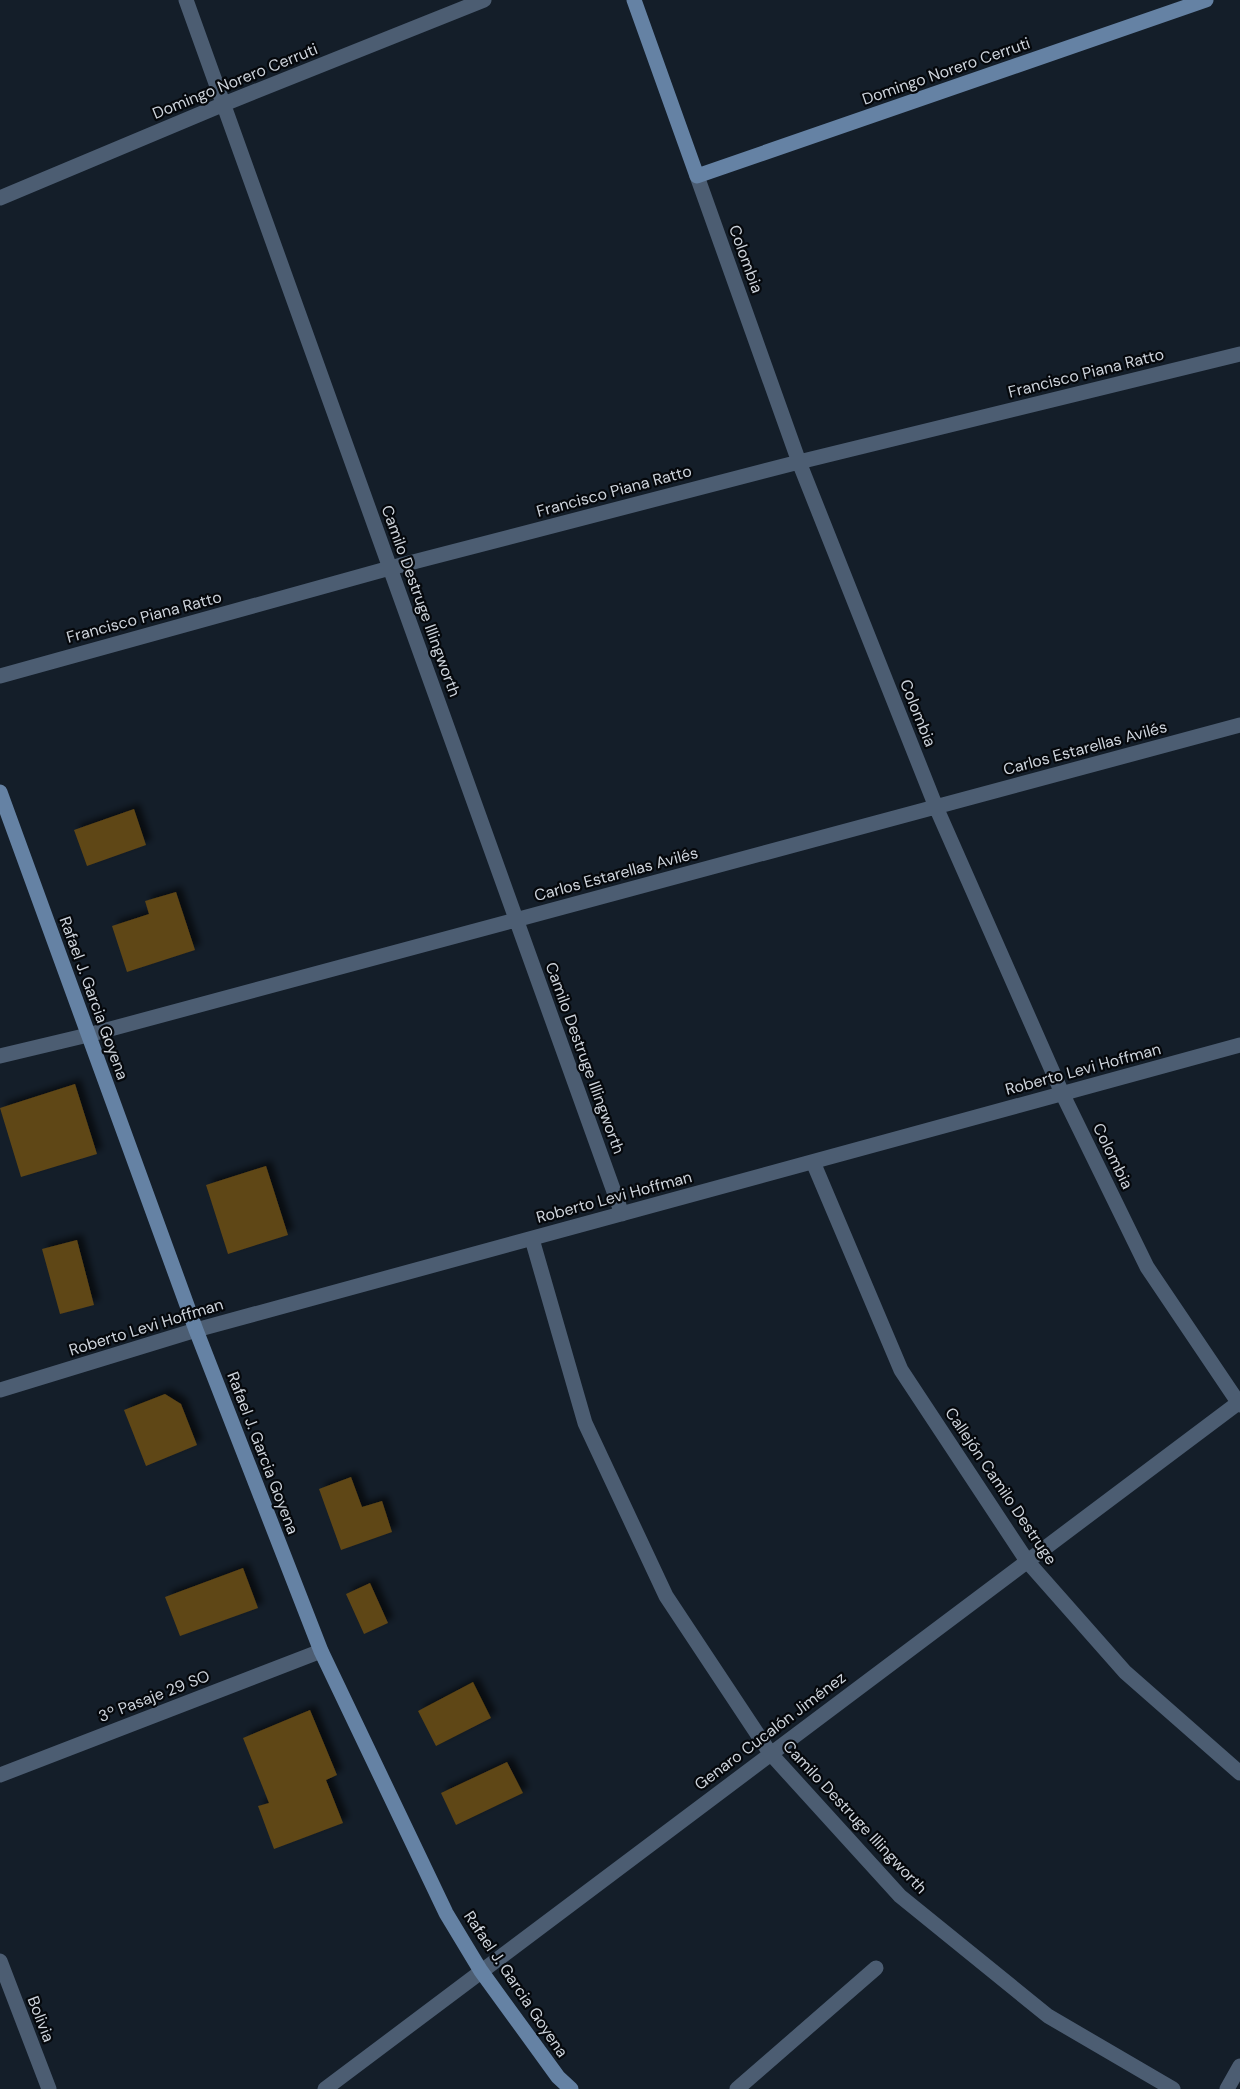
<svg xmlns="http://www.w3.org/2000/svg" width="1240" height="2089" font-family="'DM Sans',sans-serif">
	<defs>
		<filter id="shadow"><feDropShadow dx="5.5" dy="-5.5" stdDeviation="3" flood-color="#0009"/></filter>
	</defs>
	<rect width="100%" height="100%" fill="#141e29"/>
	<path fill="#5f4616" filter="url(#shadow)" d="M134,809L146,845L87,866L74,830Z
		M176,892L195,950L127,972L112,926L149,914L145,901Z
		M75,1084L97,1154L21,1177L0,1108Z
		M266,1166L288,1235L228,1254L206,1185Z
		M77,1240L94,1305L60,1314L42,1249Z
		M165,1394L181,1404L197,1445L146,1466L124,1410Z
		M351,1477L362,1507L382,1501L392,1532L341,1550L319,1489Z
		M243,1568L258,1608L180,1636L165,1597Z
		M370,1583L388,1623L364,1634L346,1594Z
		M473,1682L491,1718L436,1746L418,1711Z
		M310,1710L337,1775L326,1780L343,1823L274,1849L258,1806L269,1803L243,1738Z
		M507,1762L523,1793L456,1825L441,1793Z"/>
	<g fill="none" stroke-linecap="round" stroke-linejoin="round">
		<path stroke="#4c5d72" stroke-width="15" d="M737,2089L876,1968"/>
		<path stroke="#4c5d72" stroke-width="15" d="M186,0L622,1214
			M697,176L799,462L936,807L1062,1093L1147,1267L1240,1405
			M0,198L224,104L484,0
			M0,676L390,568L799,462L1240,354
			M0,1056L88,1035L1240,725
			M813,1162L901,1370L1027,1561L1125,1672L1240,1773
			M532,1239L585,1423L666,1596L770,1753L900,1896L1048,2016L1173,2089
			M0,1390L196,1330L1240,1045
			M0,1775L321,1651
			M0,1961L49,2089
			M325,2089L1238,1403
			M1227,2089L1240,2066"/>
		<path stroke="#6582a4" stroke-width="15" d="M634,0L697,176L1206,0
			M0,792L196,1330L321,1651L446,1913L481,1971L558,2077L571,2089"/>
	</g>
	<g text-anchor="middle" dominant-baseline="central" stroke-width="4.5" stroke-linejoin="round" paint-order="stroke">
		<g font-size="16" fill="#cdd3db" stroke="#05080c">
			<text transform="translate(946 71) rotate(-19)">Domingo Norero Cerruti</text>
			<text transform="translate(235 81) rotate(-22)">Domingo Norero Cerruti</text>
			<text transform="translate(746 259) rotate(70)">Colombia</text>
			<text transform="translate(1086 373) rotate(-14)">Francisco Piana Ratto</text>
			<text transform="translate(614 491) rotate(-15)">Francisco Piana Ratto</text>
			<text transform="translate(421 601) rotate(70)">Camilo Destruge Illingworth</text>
			<text transform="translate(144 617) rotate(-15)">Francisco Piana Ratto</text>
			<text transform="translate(918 713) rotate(68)">Colombia</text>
			<text transform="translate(1085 748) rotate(-15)">Carlos Estarellas Avilés</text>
			<text transform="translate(616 874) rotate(-15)">Carlos Estarellas Avilés</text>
			<text transform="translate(94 998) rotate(70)">Rafael J. Garcia Goyena</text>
			<text transform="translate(585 1058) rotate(70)">Camilo Destruge Illingworth</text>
			<text transform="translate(1083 1069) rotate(-15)">Roberto Levi Hoffman</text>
			<text transform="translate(1113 1156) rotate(64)">Colombia</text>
			<text transform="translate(614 1197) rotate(-15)">Roberto Levi Hoffman</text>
			<text transform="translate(146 1327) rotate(-17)">Roberto Levi Hoffman</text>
			<text transform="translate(263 1453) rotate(69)">Rafael J. Garcia Goyena</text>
			<text transform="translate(1001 1486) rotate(56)">Callejón Camilo Destruge</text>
			<text transform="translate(154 1696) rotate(-21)">3º Pasaje 29 SO</text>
			<text transform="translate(770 1731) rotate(-37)">Genaro Cucalón Jiménez</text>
			<text transform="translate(855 1817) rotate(47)">Camilo Destruge Illingworth</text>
			<text transform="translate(516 1984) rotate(56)">Rafael J. Garcia Goyena</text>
			<text transform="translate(41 2019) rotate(69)">Bolivia</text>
		</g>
	</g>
</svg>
